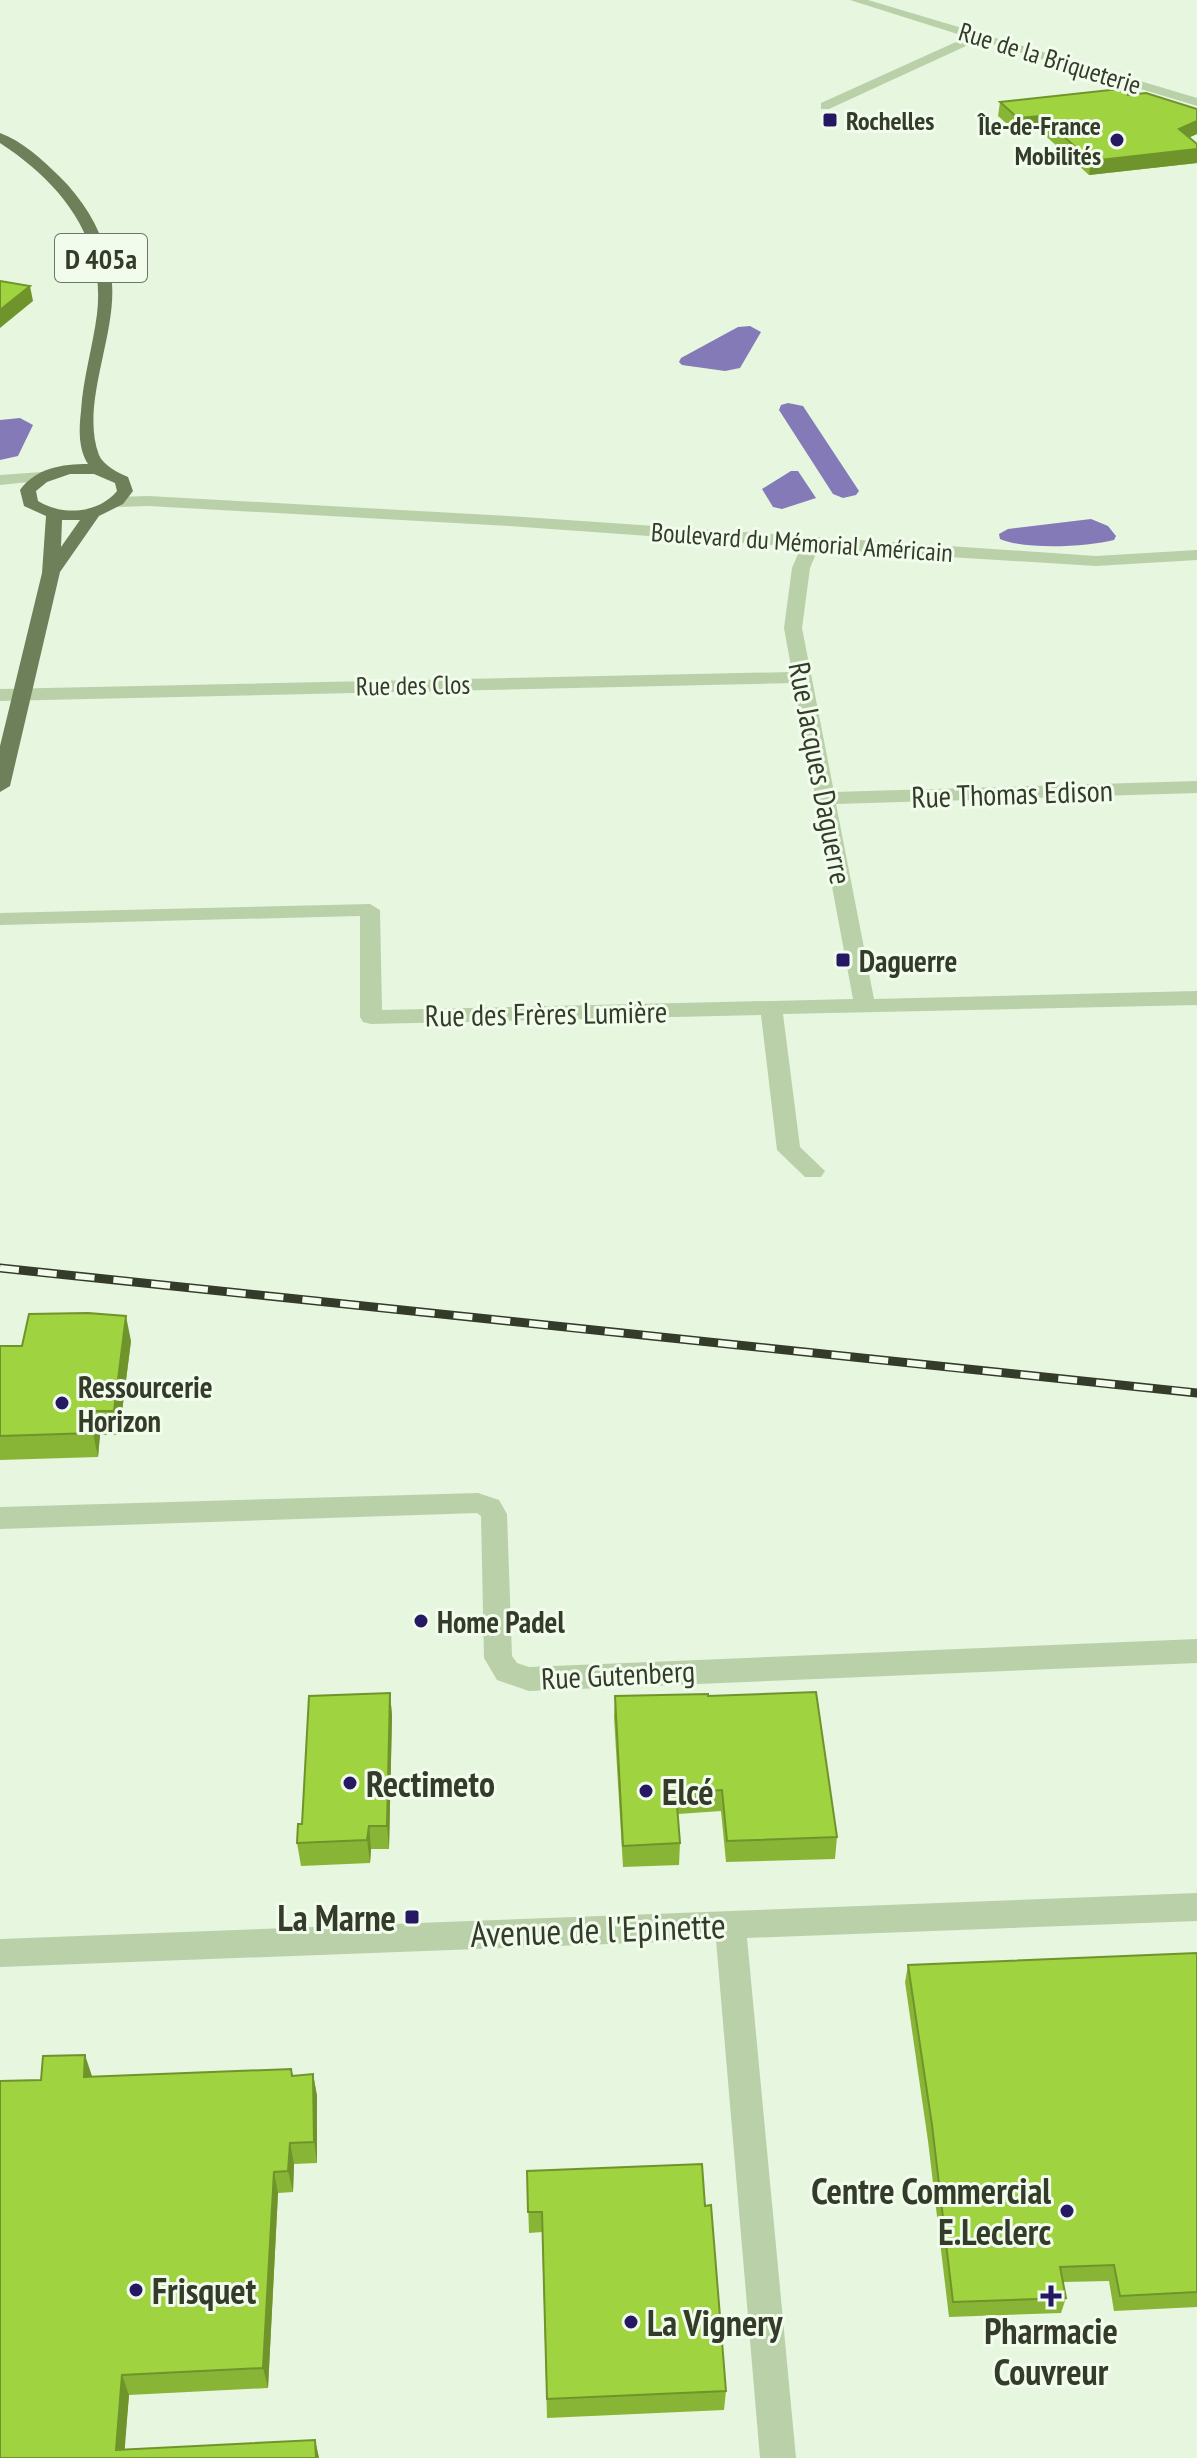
<svg xmlns="http://www.w3.org/2000/svg" width="1197" height="2458" font-family="'PT Sans Narrow',sans-serif">
	<rect width="100%" height="100%" fill="#e7f6df"/>
	<path fill="#837ab7" d="M750,326L761,332L740,368L725,371L682,365L679,362L681,358L738,327Z
		M788,403L803,406L859,491L856,495L843,498L833,494L779,410L781,405Z
		M20,418L33,425L18,456L0,460V420Z
		M791,471H798L816,498L782,509L773,507L762,489Z
		M1091,519L1108,526L1116,536L1114,540C1087,547 1025,550 1000,539L999,534L1008,529Z"/>
	<g fill="none" stroke-linecap="round" stroke-linejoin="round">
		<path fill="#bad0a9" fill-rule="evenodd" d="M850,0H868L1197,98V106L979,40L829,109H821V103L967,37Z
			M42,472L48,474V480L0,485V475Z
			M148,496L509,516L1096,556L1197,550V560L1096,566L818,549L810,568L802,628L834,792L1197,781V793L836,804L874,999L1197,991V1005L783,1014L800,1147L825,1171L821,1177H805L777,1150L761,1015L371,1024L363,1022L360,1017V916L0,925V913L370,904L380,910L382,1010L853,999L794,683L0,701V689L792,672L784,628L792,568L801,547L509,526L148,506L116,507L108,502L116,497Z
			M478,1493L499,1500L507,1514L512,1656L517,1663L529,1667L1197,1639V1663L529,1691L497,1680L484,1658L481,1516L477,1513L0,1529V1507Z
			M1197,1893V1921L747,1938L796,2458H760L716,1940L0,1967V1939Z"/>
		<path fill="#6e8059" fill-rule="evenodd" d="M0,133C22,141 43,160 59,176C89,205 109,243 112,284C116,337 80,406 99,455C103,465 118,473 128,477L133,491L123,504L99,516L60,572L10,786L0,792V746L42,573L46,516L24,506L20,490C36,468 62,464 88,464C78,449 79,428 81,411C83,378 93,346 97,314C106,238 60,182 0,143ZM70,474H94L115,483L117,491C98,514 62,516 38,501L36,491L47,482ZM62,520H80L61,547Z"/>
		<defs>
			<path id="rail" d="M0,1268L1197,1393"/>
		</defs>
		<use href="#rail" stroke="#343c29" stroke-width="9"/>
		<use href="#rail" stroke="#f2fced" stroke-width="6" stroke-dasharray="19" stroke-linecap="butt"/>
	</g>
	<path fill="#89b536" d="M1128,95L1197,134L1189,137L1197,144V163L1089,175L1039,130L1016,132L998,116L1000,102Z
		M131,1341L119,1435H100L98,1457L0,1460V1346Z
		M390,1693L392,1716L389,1849H371L370,1863L301,1866L297,1843L302,1824Z
		M615,1696H708L837,1837L835,1859L726,1862L721,1811L678,1814L680,1843L679,1865L623,1867L614,1717Z
		M1197,1953V2307L1114,2311L1109,2281L1063,2282L1066,2298L1061,2313L949,2317L928,2141L905,1982L908,1965Z
		M291,2069L293,2076L313,2074L317,2096V2163L294,2164L293,2192L278,2193L268,2388L129,2395L124,2450L315,2440L319,2458H0L92,2077Z
		M527,2171L705,2206L726,2391L724,2410L547,2418L542,2232L529,2233Z"/>
	<path fill="#6f942c" d="M1041,116L1039,130L1016,132L1018,118Z
		M1197,121V134L1177,143L1179,129Z
		M1197,149V163L1089,175L1091,161Z
		M30,286L33,301L0,328V310Z
		M126,1316L131,1341L119,1435L114,1411Z
		M95,1411L100,1435L98,1457L93,1433Z
		M390,1693L392,1716L389,1849L387,1826Z
		M369,1826L371,1849L370,1863L367,1840Z
		M85,2055L92,2076L84,2077Z
		M313,2074L317,2096V2163L314,2142Z
		M290,2143L294,2164L293,2192L288,2171Z
		M274,2172L278,2193L268,2388L263,2368Z
		M122,2375L129,2395L124,2458L116,2450Z
		M315,2440L319,2458H316Z"/>
	<path fill="#9fd33f" stroke="#6f942c" stroke-width="2" d="M1128,88V95L1146,93L1197,109V121L1179,129L1197,144V149L1091,161L1041,116L1018,118L1000,102Z
		M0,281L30,286L0,310Z
		M88,1313L126,1316L114,1411H95L93,1433L0,1436V1346H22L29,1314Z
		M816,1692L837,1837L727,1841L722,1790L676,1793L680,1843L623,1846L615,1696L708,1694V1696Z
		M390,1693L387,1826H369L367,1840L297,1843L298,1824H302L309,1696Z
		M1197,1953V2292L1120,2296L1114,2265L1060,2267L1066,2298L953,2302L932,2125L908,1965Z
		M85,2055L84,2077L291,2069L292,2076L313,2074L314,2142L290,2143L288,2171L274,2172L263,2368L122,2375L116,2450L315,2440L316,2458H0V2081L41,2080L43,2056Z
		M702,2164L705,2206L711,2205L726,2391L547,2399L542,2212H528L527,2171Z"/>
	<g fill="#261964" stroke="#f2fced" stroke-width="3">
		<rect x="822" y="112" width="16" height="16" rx="4"/>
		<circle cx="1117" cy="140" r="8"/>
		<rect x="835" y="952" width="16" height="16" rx="4"/>
		<circle cx="62" cy="1403" r="8"/>
		<circle cx="421" cy="1621" r="8"/>
		<circle cx="350" cy="1783" r="8"/>
		<circle cx="646" cy="1791" r="8"/>
		<rect x="404" y="1909" width="16" height="16" rx="4"/>
		<circle cx="1067" cy="2211" r="8"/>
		<circle cx="136" cy="2290" r="8"/>
		<path d="M1047 2284h8v8h8v8h-8v8h-8v-8h-8v-8h8z"/>
		<circle cx="631" cy="2322" r="8"/>
	</g>
	<g text-anchor="middle" dominant-baseline="central" stroke-width="6" stroke-linejoin="round" paint-order="stroke">
		<g font-size="26" fill="#343c29" stroke="#f2fced">
			<text transform="translate(1050 58) rotate(17)">Rue de la Briqueterie</text>
			<text transform="translate(802 542) rotate(4)">Boulevard du Mémorial Américain</text>
			<text transform="translate(413 685) rotate(-1)">Rue des Clos</text>
		</g>
		<g font-size="26" font-weight="bold" fill="#343c29" stroke="#f2fced" text-anchor="start">
			<text x="846" y="120">Rochelles</text>
			<text x="1101" y="125" text-anchor="end">Île-de-France<tspan x="1101" dy="30">Mobilités</tspan></text>
		</g>
		<rect fill="#f2fced" stroke="#6d7664" stroke-width="2" x="55" y="234" width="92" height="48" rx="6"/>
		<g font-size="28" font-weight="bold" fill="#343c29">
			<text x="101" y="258">D 405a</text>
		</g>
		<g font-size="30" fill="#343c29" stroke="#f2fced">
			<text transform="translate(821 773) rotate(79)">Rue Jacques Daguerre</text>
			<text transform="translate(1012 793) rotate(-2)">Rue Thomas Edison</text>
			<text transform="translate(546 1013) rotate(-1)">Rue des Frères Lumière</text>
			<text transform="translate(618 1674) rotate(-3)">Rue Gutenberg</text>
		</g>
		<g font-size="30" font-weight="bold" fill="#343c29" stroke="#f2fced" text-anchor="start">
			<text x="859" y="960">Daguerre</text>
			<text x="78" y="1386">Ressourcerie<tspan x="78" dy="34">Horizon</tspan></text>
			<text x="437" y="1621">Home Padel</text>
		</g>
		<g font-size="36" font-weight="bold" fill="#343c29" stroke="#f2fced" text-anchor="start">
			<text x="366" y="1783">Rectimeto</text>
			<text x="662" y="1791">Elcé</text>
			<text x="396" y="1917" text-anchor="end">La Marne</text>
			<text x="1051" y="2190" text-anchor="end">Centre Commercial<tspan x="1051" dy="41">E.Leclerc</tspan></text>
			<text x="152" y="2290">Frisquet</text>
			<text x="647" y="2322">La Vignery</text>
			<text x="1051" y="2330" text-anchor="middle">Pharmacie<tspan x="1051" dy="41">Couvreur</tspan></text>
		</g>
		<g font-size="36" fill="#343c29" stroke="#f2fced">
			<text transform="translate(598 1929) rotate(-2)">Avenue de l'Epinette</text>
		</g>
	</g>
</svg>
